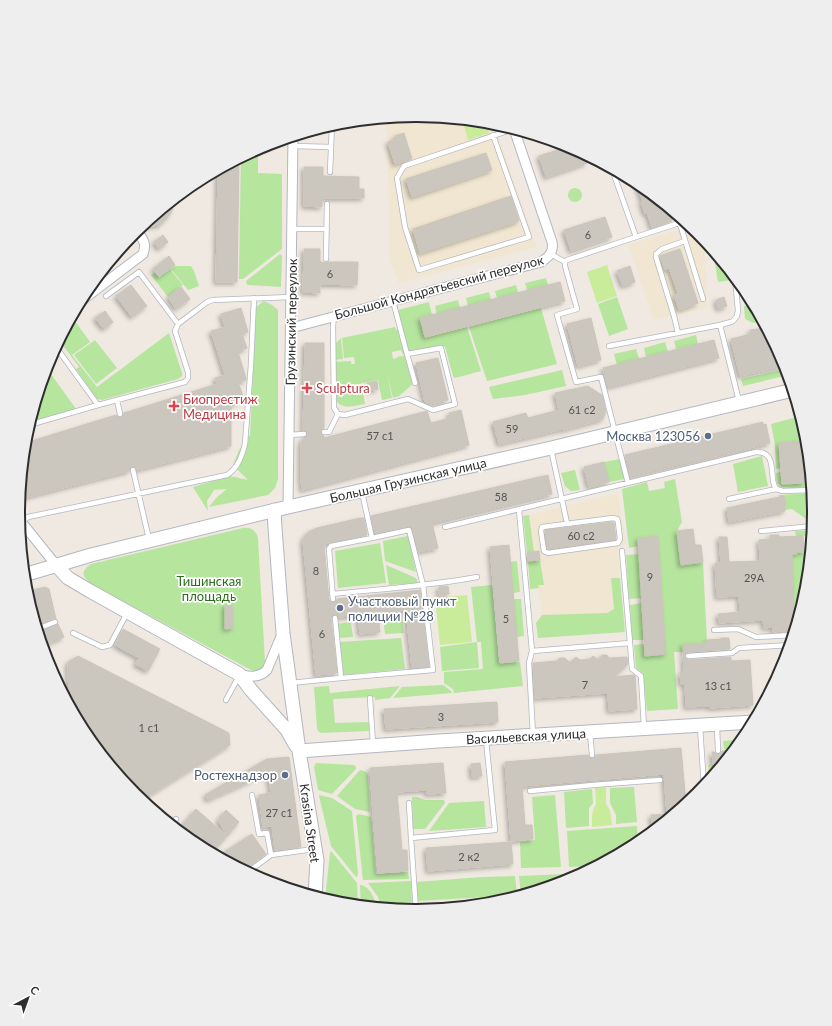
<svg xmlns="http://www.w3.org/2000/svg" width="832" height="1026" font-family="Lato,sans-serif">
	<defs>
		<filter id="shadow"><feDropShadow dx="-2.5" dy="2.5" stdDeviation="2" flood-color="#0004"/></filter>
	</defs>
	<rect width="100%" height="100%" fill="#efe9e1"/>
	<path fill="#f0e6d1" d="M416,115L494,123L537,247L399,283L390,260L387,118Z
		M691,226L698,232L704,239L707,307L654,320L628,245Z
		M618,493L626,544L618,547L620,578L611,579L614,609L607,613L542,615L538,585L543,584L539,552H534L529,515Z"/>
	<path fill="#b6e59e" d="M258,148V173L282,174V249L243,279H239L241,157Z
		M568 195a7 7 0 1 1 14 0a7 7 0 1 1-14 0Z
		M280,254L282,256L281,287L248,285L246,283V281Z
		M718,256L730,272L731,280L718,282L714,257Z
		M175,266H191L194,271L199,286L188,290L171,269Z
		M170,269L183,285L168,297L151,275L155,273L159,277Z
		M546,278L548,285L527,290L525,283Z
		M516,285L518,293L497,298L495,291Z
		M489,292L491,300L468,306L466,298Z
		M617,297L628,329L609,336L598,304Z
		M458,300L460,308L437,314L435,306Z
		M264,301L272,305L278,310V479L275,488L268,495L209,507L217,497L227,489L214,490L207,501L208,511L193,487L230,476L248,480L233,465L239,450L250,435L256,307Z
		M429,302L432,315L420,318L425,338L467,327L481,371L455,378L453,376L445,347L442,346L411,352L408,350L398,310Z
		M744,306H754L756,308L757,322L753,323L745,319Z
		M541,308L557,364L487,381L469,327Z
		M72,317L90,342L72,355L97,387L169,333L182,373V376L178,379L102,400L97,399L76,369L79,367L59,340Z
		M395,327L396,330L400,329L406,354L403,355L401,350L392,352L393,359L397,358V357L407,355L414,383L399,396L393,398L387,374L392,398L382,400L378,380L361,383L365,404C352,406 344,410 335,400L334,362L351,361L353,379L351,364H355L354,357L344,358L342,338Z
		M696,335L698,344L676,349L674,341Z
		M341,338L343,359L334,360L335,344Z
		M95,340L117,368L96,384L74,355Z
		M665,342L668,352L646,357L644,348Z
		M636,349L639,359L617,365L614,354Z
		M46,367L76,409L29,423L40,387L47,382L43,377Z
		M786,369L787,370L784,376L743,386L741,379Z
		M562,370L566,386L525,395L493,399L489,387Z
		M801,416L806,436L809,465L803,466L801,441L779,443L781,468L776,469L775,445L771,424Z
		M762,456L768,486L738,492L733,464Z
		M620,459L625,479L609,482L604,462Z
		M575,470L580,490L571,491L565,486L561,473Z
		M803,470H810L811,487C805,487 783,490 779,485C776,482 776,477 776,473L781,472L782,484L803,483Z
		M675,479L682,522L677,531L681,565L703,562L707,643L684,652H674L678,709L647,711L643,674L636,668L634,645L645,644L646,656L666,654L658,537L638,538V546L629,548L622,489L647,482L649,491L665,488L664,482Z
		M812,493L814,513L813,518L806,519L792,509L785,510L784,496L779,497V495Z
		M529,515L534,552L527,553L523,516Z
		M243,528C251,527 257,531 258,539L265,662V666L263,670L255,672L251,670L93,585C83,578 79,572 91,564Z
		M812,530L811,541H807L806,536L796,537L795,531Z
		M408,536L416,572L385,561L383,541Z
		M380,543L386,583L338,588L335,551Z
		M804,548H811L806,591L799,614V612L787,613L784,554L796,553V552H804Z
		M639,554L642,598L629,599L626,555Z
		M540,560L544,585H538L539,588L530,589L528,561Z
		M517,561L520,592L513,593L510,562Z
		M386,565L416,578L418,583L389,585Z
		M611,578H620L625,632L538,638L536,623L542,615L607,613L614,609Z
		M492,585L499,663L520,662L523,686L454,693L453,689L444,683V672L483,669L481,642H477L479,668L442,671L440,647L477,642L471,587Z
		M513,599H521L524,636L517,637Z
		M642,603L644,640H632L630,605Z
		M402,616L404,633L385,634L383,618Z
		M351,622L353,637L338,638L336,624Z
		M401,638L405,669L343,675L340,642Z
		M443,685L451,691L452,693L393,698L402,687Z
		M329,686L330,693L400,686L390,698L375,700V697L333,699L335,723L369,722V731L321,733L318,731L317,728L314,687Z
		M743,739L735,748L724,749L723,741Z
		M316,763L354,765L356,767V769L332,794L318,790L314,767Z
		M361,770L366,772L368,775L370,812L355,809L337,796L359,771Z
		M634,787L637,822L616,824V815L610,803V788Z
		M592,789L593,803L589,808V826L566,828L564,792Z
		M319,795L332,798L352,811L358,874L357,877H356L331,846L319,796Z
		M555,795L561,867L521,868L520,842L535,840L532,797Z
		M412,797H418L425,800H444L445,803L425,829H413Z
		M484,801L486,827L429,831L449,803Z
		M359,814L371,817L376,874L408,872L409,879L363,880L356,816L357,815Z
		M637,826L638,843L637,844L595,866L569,867L567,831Z
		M331,851L357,883L358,905L338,903L325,899L330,853Z
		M565,874L566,881L521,895L519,876Z
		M515,876L517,895L418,901L416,882L482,877Z
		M411,881L412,902L380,905L378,897L368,883Z
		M360,885C370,886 374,898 377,907L361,906L360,886Z"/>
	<path fill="#c9ec9a" d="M462,119L486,122L489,133L468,140Z
		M607,265L617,296L597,303L587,272Z
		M467,595L472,642L440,645L435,598Z
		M722,764L709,780L708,765Z
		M606,787V804L610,810L612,825L592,827V816L593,810L596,804L595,788Z"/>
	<path fill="#cbc7bf" stroke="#cbc5ba" filter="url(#shadow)" d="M404,133L412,159L395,164L388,142L396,139L395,136Z
		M570,146L583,153L587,163L546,177L539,156Z
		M486,153L492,170L412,197L406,179Z
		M239,159L237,282H216L218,170Z
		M304,167H323V176L359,177V189H364V198H322V207L304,206Z
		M636,182L667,207L672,221L652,228L647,213L645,214L641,202H643Z
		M511,196L519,221L420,253L413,229Z
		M174,200L172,211L166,219L160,225L141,227V226Z
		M605,217L612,237L571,251L564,230Z
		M163,235L168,242L159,249L154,242Z
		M304,249H320V262L326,263L328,262H358L357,285L320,284V293L303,292Z
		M680,249L698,303L679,310L674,295L678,294L673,279L669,268L665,270L660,256Z
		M169,256L175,265L159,277L153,269Z
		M630,266L635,282L623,286L617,271Z
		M560,282L565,301L425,337L420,318Z
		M131,285L147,306L132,317L116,296Z
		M181,287L190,299L176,309L168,297Z
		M724,297L727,306L718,309L716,300Z
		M241,308L248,332L242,334L247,348L238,352L246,378V380L238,382L244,399L231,405V446L137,470L134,467L132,466L130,469L129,471L19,499L25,443L116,415L118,417L121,418L123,416L124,413L217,384L215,378L225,375L211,331L225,327L221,314Z
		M105,311L113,322L104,329L95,318Z
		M591,318L601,360L578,366L567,324Z
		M766,328L784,361L785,366L740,376L731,339L751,334L750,330Z
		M714,340L719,358L608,387L603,368Z
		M305,343H324V428L321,430L320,432L322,435L324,436V438L427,411L431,423L450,418L449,413L461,410L469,445L302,490L301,480V441H303V438L306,437L308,434L306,431L303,430Z
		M438,358L448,400L430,404L425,402L416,363Z
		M377,381L378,389L369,391L367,383Z
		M588,386L602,395L606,411L603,419L563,430V429L499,444L493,422L526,413L528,418L559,410L555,393Z
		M763,422V425L766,424L770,443L630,476L625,455Z
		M801,441L804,483L782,484L779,443Z
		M604,462L609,482L589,487L584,467Z
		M548,475L552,494L432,523L438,548L418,552L413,529L412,527L410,526L375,533L371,516Z
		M784,496L785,511L729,522L727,508Z
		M360,518H364L367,535L324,544L329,600L331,602L334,603L336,601L337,599L420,590L429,667L412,668L406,610L378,613L380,632L360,634L358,615L339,617L338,616L335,614L333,615L331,618L337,673L316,675L303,541L305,536L310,531L317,528Z
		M613,522L614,523L616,540L547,549L545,530Z
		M693,529L695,545H701L703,562L681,565L677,531Z
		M770,535H779V537L803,536L804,552H796L797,554H792L794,612H800L795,628L784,629V631L773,632V627L764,628L763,620L719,623L718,614L740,612L739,596L717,597L715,563H721L719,537H727L729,562L760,561L759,540L770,539Z
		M658,536L666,654L645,656L638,538Z
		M509,545L519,661L500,663L490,547Z
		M539,551L540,560L528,561L527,553Z
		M448,586L449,594L439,595V587Z
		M45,587L49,589L56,619L54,618L36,625L26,592Z
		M225,605H232L233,628L225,629Z
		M58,624L64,637L42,646L38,632Z
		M123,629L160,649L148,671L135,664L139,658L115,645Z
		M721,638H729L730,649L688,652L685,654V658L688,660L731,657V661L750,660L753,705L710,708L709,706L686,707L685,684H681L680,673L684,672L683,644L707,643V640L721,639Z
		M602,655H607L609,658L627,657L628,664L614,677L634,675L635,676L637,709L609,711L608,693L535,698L533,663L557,661L560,658H565L570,663L576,657L580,660L590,659L593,656L599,660Z
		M78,656L229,733L230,745L142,800L134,794L85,734L69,703L68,662Z
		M497,702L498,722L386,729L384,709Z
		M681,748L686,804L653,831L651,815L667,814L664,774L522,786L525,825H532L533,839L511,841L505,762L588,755L589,757L592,759L594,758L596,755Z
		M733,750L723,763L713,764L712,752H714L716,754L719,755L721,753L722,751Z
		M289,757L301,847L275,850L272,826L263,827L259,795L271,793L268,773L260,777L259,776L246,783L208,800L205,795L267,759Z
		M443,763L446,793L427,794V790L397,792L402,850H407L408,871L378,873L373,815L370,768Z
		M480,763L482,776L472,777L471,764Z
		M196,809L227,836L212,853L203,848L180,828Z
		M226,810L239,822L227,836L218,820Z
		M252,834L266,854L243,869L218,856Z
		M511,842L513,864L428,871L426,848Z"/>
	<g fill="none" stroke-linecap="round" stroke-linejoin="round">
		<defs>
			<path id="lane" d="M493,135L529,237L419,270L405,227L397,178L404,166L513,129
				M293,146L331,147
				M612,169L636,237L567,260L565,262V266L577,309L557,315L576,382L601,377L628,483
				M330,172L332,125
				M677,214L703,299
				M292,229H327
				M636,237L679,223
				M551,254L565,262
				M326,259L327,204
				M106,296L139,272L178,324
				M334,316L333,326L334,408L338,414L345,415L408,399L433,410L455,404L441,348L407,354L393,301
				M720,325L731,322L733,321L737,316L738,310L735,278
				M678,333L674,316L656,257V254L662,249L685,241
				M609,346L720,325L739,401
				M56,347L98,405
				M407,354L415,383
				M117,400L120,414
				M29,425L98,405L185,382L188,378V372L175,331L178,324L202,306L207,302L213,300L291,297
				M324,432H329L338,414
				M289,435L304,434
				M551,449L567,523
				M133,470L149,539
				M729,499L776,489
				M519,510L532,651L529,663L533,735
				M613,518L617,519L618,522L620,539L618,543L548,553L544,551L541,531L542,527Z
				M21,523L28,517L227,475C238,468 242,456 245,444L251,364L254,298
				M445,527L756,452C779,451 768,478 776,489L783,491L812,490
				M761,531L813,526
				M622,551L630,643
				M332,594C381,589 429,586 477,577
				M333,599L329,549L331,546L372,538L362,492
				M335,618L341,678
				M37,629L55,622
				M714,630L738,629L756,637L793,635
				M73,633L102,647L110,645L127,613
				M532,651L630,643L632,669L641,676L644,727
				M688,656L732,653L739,648L790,645
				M290,683L341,678L433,670L423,585L409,530L372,538
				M370,698L373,744
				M226,700L239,676
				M717,726L718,751
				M700,727L704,786
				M590,733L592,755
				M530,791L593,785L660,780
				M252,795L259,834L267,833L271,855
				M409,803L411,838
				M172,825L176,819
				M248,872L271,855L314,849
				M416,911L411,838L495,830L486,740"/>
			<path id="street" d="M80,302L143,254C147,243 143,239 136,230
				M291,328L541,262C549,257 554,252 552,242L514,129
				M288,507L293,136
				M19,519L56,565
				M239,674C250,677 259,678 267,670L282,634"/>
			<path id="secondary" d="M274,510L275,528L283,633L299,751L317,860L315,896
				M56,565L68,578L90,591L239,674L251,690L287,730L296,746
				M24,575L91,555L288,507L551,448L793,390
				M299,751L439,741L753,722"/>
		</defs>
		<use href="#lane" stroke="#b4b7c1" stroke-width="6"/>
		<use href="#street" stroke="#b4b7c1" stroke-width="11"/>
		<use href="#secondary" stroke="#b4b7c1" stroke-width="15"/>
		<use href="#lane" stroke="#fff" stroke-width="4.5"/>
		<use href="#street" stroke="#fff" stroke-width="9"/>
		<use href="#secondary" stroke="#fff" stroke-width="13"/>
	</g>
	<g fill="#e0444e" stroke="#fff" stroke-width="1.5">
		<path d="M305 382h4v4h4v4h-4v4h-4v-4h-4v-4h4z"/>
		<path d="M172 400h4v4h4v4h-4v4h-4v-4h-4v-4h4z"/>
	</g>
	<g fill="#5c6f8a" stroke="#fff" stroke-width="1.5">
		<circle cx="708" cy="436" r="4"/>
		<circle cx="340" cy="608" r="4"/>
		<circle cx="285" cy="775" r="4"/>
	</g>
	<g text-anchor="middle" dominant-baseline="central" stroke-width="3.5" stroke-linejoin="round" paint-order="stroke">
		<g font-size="11" fill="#555452">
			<text x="588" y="234">6</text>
			<text x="330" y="273">6</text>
			<text x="582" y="409">61 с2</text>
			<text x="512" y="428">59</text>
			<text x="380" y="435">57 с1</text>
			<text x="501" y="496">58</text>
			<text x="581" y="535">60 с2</text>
			<text x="316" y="570">8</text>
			<text x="650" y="576">9</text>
			<text x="754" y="577">29А</text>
			<text x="506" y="618">5</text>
			<text x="322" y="633">6</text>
			<text x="585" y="684">7</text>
			<text x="718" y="685">13 с1</text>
			<text x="441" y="716">3</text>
			<text x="149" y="727">1 с1</text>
			<text x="279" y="812">27 с1</text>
			<text x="469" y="856">2 к2</text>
		</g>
		<g font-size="13" fill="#2e2e2e" stroke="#fff">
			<text transform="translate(439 287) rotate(-15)">Большой Кондратьевский переулок</text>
			<text transform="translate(291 322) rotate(-89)">Грузинский переулок</text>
			<text transform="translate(408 480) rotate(-13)">Большая Грузинская улица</text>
			<text transform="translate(526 736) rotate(-3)">Васильевская улица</text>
			<text transform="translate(310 823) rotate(82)">Krasina Street</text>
		</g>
		<g font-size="13" fill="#be3a42" stroke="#fff" text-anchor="start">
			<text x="316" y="388">Sculptura</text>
			<text x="183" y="399">Биопрестиж<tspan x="183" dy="15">Медицина</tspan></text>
		</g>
		<g font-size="13" fill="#4e5e75" stroke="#fff" text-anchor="end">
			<text x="700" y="436">Москва 123056</text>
			<text x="348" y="601" text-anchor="start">Участковый пункт<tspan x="348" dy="15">полиции №28</tspan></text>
			<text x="277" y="775">Ростехнадзор</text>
		</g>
		<g font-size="13" fill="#2c6e1b" stroke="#fff">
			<text x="209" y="581">Тишинская<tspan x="209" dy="15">площадь</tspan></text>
		</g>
	</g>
	<path d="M0 0H832V1026H0ZM25 513a391 391 0 1 1 782 0a391 391 0 1 1-782 0Z" fill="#eee" fill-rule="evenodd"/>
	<path fill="none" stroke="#2e2e2e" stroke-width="2" d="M25 513a391 391 0 1 1 782 0a391 391 0 1 1-782 0Z"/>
	<g transform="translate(28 998) rotate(41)" stroke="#ffffff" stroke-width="3" paint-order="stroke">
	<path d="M0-3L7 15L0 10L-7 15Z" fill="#2e2e2e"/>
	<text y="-6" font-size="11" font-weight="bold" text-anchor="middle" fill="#2e2e2e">С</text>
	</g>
</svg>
